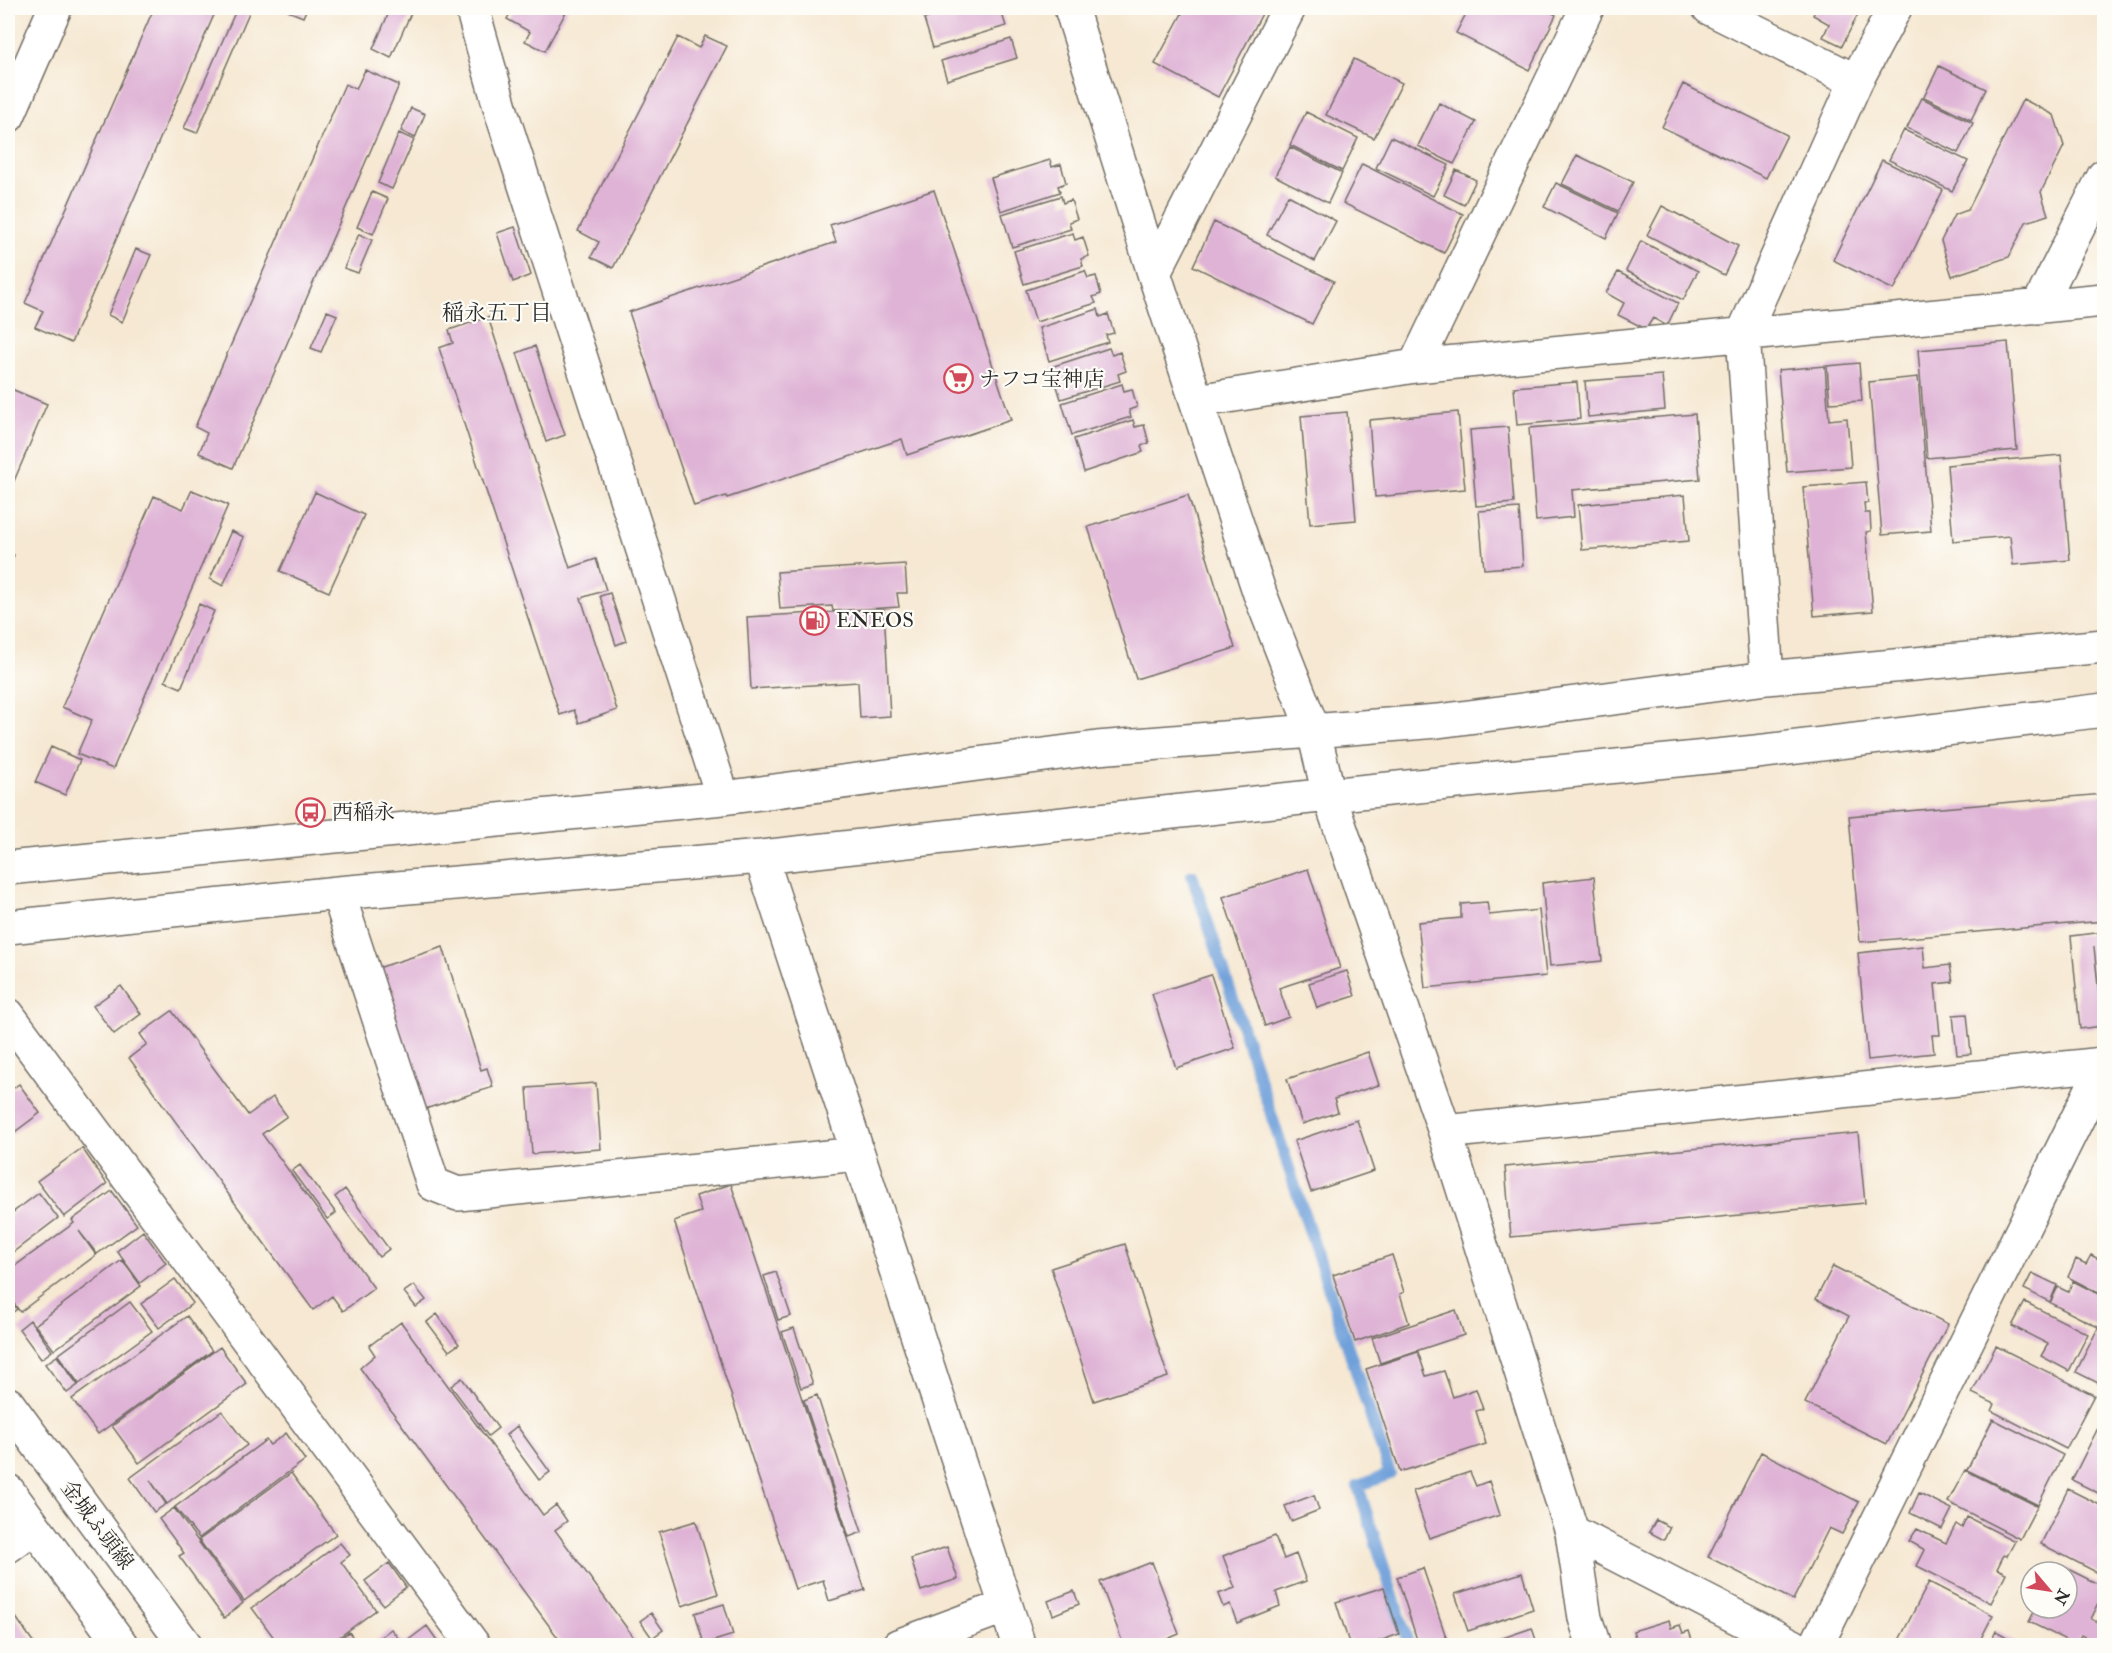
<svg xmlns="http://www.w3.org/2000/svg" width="2112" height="1653" font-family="'IM FELL Double Pica','Noto Serif JP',serif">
	<rect width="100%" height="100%" fill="#fdfcf7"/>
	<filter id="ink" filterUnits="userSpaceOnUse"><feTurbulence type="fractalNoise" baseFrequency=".0167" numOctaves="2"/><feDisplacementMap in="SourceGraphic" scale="12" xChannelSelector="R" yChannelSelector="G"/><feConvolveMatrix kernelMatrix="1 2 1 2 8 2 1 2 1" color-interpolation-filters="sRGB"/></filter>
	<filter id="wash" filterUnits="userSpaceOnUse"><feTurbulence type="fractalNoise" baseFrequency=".008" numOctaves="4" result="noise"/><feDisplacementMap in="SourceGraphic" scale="24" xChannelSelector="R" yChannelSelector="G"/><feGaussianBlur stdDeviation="1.35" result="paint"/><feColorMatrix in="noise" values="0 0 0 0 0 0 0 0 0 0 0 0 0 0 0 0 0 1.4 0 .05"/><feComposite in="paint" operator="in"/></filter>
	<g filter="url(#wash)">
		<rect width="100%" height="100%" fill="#f6e8d2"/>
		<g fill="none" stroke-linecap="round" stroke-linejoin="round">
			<path stroke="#70a0da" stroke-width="12" d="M1192,875L1390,1474L1358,1486L1409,1646"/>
		</g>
		<g id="blocks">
			<path fill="#dfb3d6" d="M154,8H217L71,343L35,327L43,311L25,303Z
				M237,8H251L197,133L184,128Z
				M289,8H307L303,17L288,11Z
				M391,8H400L411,13L391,58L373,49Z
				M513,8H568L545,51L525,41L530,32L507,19Z
				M959,8H1000L1006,26L933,48L924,19Z
				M1185,8H1265L1218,97L1155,64Z
				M1469,8H1553L1551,12L1556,15L1529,70L1456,33Z
				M1817,8H1861L1842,46L1823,37L1829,24L1813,15Z
				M705,36L727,46L613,268L591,257L599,242L578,231L678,37L699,48Z
				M1011,39L1017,58L947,80L941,61Z
				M1354,59L1402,83L1374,138L1326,115Z
				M1939,66L1986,89L1971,120L1924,97Z
				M365,70L399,85L233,468L199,453L207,433L195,427L345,84L356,89Z
				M1683,84L1787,135L1766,178L1662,127Z
				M1922,98L1973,123L1958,153L1907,128Z
				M2023,99L2054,115L2064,146L2041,192L2048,215L2026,222L2009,257L1952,276L1941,241L1954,215L1968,210Z
				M1439,103L1476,122L1454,164L1418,146Z
				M411,108L425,114L415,138L401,131Z
				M1306,112L1358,138L1342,171L1290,145Z
				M1904,130L1968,161L1952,191L1889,160Z
				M399,133L414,140L392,189L378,183Z
				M1391,137L1449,165L1433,196L1376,168Z
				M1290,147L1342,173L1328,203L1275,176Z
				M1577,155L1633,182L1618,211L1562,184Z
				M1050,160L1052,167L1061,164L1066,183L1058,186L1060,192L1001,211L991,178Z
				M1882,160L1943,190L1894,290L1833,260Z
				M1362,164L1463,214L1444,253L1343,203Z
				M1456,170L1476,180L1464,205L1444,195Z
				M1556,183L1618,213L1606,238L1544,207Z
				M934,190L1011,420L907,455L902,439L727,498L726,496L694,506L629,312L836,242L830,225Z
				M372,192L388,199L373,234L357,227Z
				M1288,195L1336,221L1315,261L1267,235Z
				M1061,196L1063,203L1071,200L1077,219L1069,222L1071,229L1012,247L1002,214Z
				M1662,206L1738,246L1724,275L1647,235Z
				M1214,222L1334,281L1312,324L1193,266Z
				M515,227L531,275L513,282L497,233Z
				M1073,233L1075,240L1083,237L1089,256L1081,259L1083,266L1024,284L1014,251Z
				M359,234L372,240L358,273L344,268Z
				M1641,241L1698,271L1683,300L1626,271Z
				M136,249L151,255L122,322L108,315Z
				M1085,271L1088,278L1096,276L1101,294L1093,297L1096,303L1036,322L1026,290Z
				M1618,272L1678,303L1667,326L1653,318L1646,329L1618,315L1624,303L1606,293Z
				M1098,309L1100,317L1108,314L1114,333L1106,335L1108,342L1049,361L1039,328Z
				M327,311L337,315L321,352L311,348Z
				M488,317L570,568L596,559L606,590L581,598L617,710L579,723L574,710L560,715L439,348L453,343L449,330Z
				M2008,342L2017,450L1927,458L1918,350Z
				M535,346L565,435L546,442L517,353Z
				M1109,348L1112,355L1120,352L1126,371L1118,374L1120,381L1061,399L1051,367Z
				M1859,363L1862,401L1830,403L1827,366Z
				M1825,366L1829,420L1847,418L1851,467L1787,472L1778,370Z
				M1662,375L1665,410L1588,417L1585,381Z
				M1918,377L1931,531L1882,535L1869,382Z
				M1577,382L1580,419L1517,425L1514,387Z
				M1122,384L1124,391L1132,389L1137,407L1129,410L1131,417L1072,435L1062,403Z
				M9,388L47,404L8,495V392Z
				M1347,412L1356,520L1310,524L1301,416Z
				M1458,412L1465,489L1375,497L1369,420Z
				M1695,414L1700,479L1572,490L1574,517L1536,521L1529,428Z
				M1133,420L1135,427L1144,425L1149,443L1141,446L1143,452L1084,472L1074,439Z
				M1508,427L1514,503L1476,506L1470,430Z
				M2061,455L2070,560L2013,565L2010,536L1953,541L1947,465Z
				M1866,482L1868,503H1864L1865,513H1870L1871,531L1866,532L1873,611L1814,616L1803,487Z
				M192,490L228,505L113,769L77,754L92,720L62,707L154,496L183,509Z
				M315,492L364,515L329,592L280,571Z
				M1188,495L1235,648L1136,679L1088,527Z
				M1685,495L1689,541L1582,550L1578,505Z
				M1519,508L1523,566L1484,569L1479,511Z
				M231,531L244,537L223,586L210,579Z
				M8,552L14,555L8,571Z
				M905,564L907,593H897L899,607L833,611L832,606L780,609L777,572Z
				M610,593L626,641L616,645L600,596Z
				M199,604L214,611L181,688L165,681Z
				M884,609L890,716L860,718L858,682L751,689L747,617Z
				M51,747L80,760L65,795L35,782Z
				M2104,794V921L1860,942L1849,816Z
				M1308,869L1340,968L1279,988L1289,1017L1265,1026L1223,897Z
				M1594,877L1602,961L1550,966L1542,883Z
				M1487,902L1489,915L1539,910L1546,976L1425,988L1418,922L1461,918V904Z
				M2104,932V1029H2103L2094,947L2102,1026L2080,1029L2071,936Z
				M1923,946L1925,968L1950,965L1953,982L1935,984L1940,1035H1932L1934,1053L1868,1060L1858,953Z
				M443,947L481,1070L487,1068L493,1087L422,1110L378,968Z
				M1347,971L1355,996L1317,1008L1309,983Z
				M1211,975L1235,1048L1176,1068L1152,994Z
				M121,986L141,1014L114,1034L93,1006Z
				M172,1011L248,1115L273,1097L287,1116L262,1134L374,1288L343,1311L332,1296L313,1310L129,1058L147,1044L140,1034Z
				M1967,1014L1971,1054L1957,1055L1953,1015Z
				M1368,1052L1379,1085L1334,1099L1338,1112L1302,1124L1287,1079Z
				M596,1083L601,1149L532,1154L527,1088Z
				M19,1084L40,1113L8,1137V1092Z
				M1357,1120L1374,1171L1311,1192L1294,1141Z
				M1858,1133L1865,1203L1511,1237L1505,1167Z
				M82,1148L107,1184L64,1217L37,1181Z
				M300,1165L336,1213L327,1219L292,1171Z
				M731,1184L865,1590L829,1601L823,1580L795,1589L674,1221L701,1212L696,1196Z
				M345,1189L389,1249L379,1257L335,1197Z
				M112,1191L137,1225L97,1254L79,1231L96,1255L20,1312L8,1295V1271L74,1223L72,1220Z
				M39,1193L58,1218L8,1256V1216Z
				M143,1231L166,1263L140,1283L117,1251Z
				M1125,1244L1168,1377L1094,1401L1051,1268Z
				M1392,1255L1404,1292L1400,1294L1409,1323L1355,1342L1333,1275Z
				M2091,1255L2104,1262V1296L2068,1277L2076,1259L2086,1264Z
				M122,1260L141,1286L54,1350L35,1325Z
				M1833,1266L1948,1324L1887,1444L1805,1403L1849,1316L1816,1299Z
				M776,1272L791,1316L778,1320L764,1276Z
				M2032,1273L2057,1285L2050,1302L2024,1289Z
				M175,1279L193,1303L159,1328L141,1304Z
				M2073,1281L2104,1297V1330L2050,1303L2058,1287L2068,1292Z
				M414,1285L426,1300L416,1307L404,1292Z
				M8,1297L17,1309L9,1315L8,1313Z
				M130,1302L152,1331L79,1384L58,1355Z
				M2025,1302L2088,1334L2069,1371L2041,1356L2048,1344L2012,1326Z
				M1456,1310L1464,1335L1380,1363L1372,1338Z
				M437,1314L459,1344L449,1351L427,1322Z
				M187,1316L212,1351L98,1434L72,1399Z
				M30,1320L52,1351L41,1359L19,1329Z
				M401,1322L543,1515L556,1505L567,1521L555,1530L640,1646H564L360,1368L375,1355L369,1346Z
				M794,1328L813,1384L801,1388L782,1332Z
				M2098,1328L2104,1332V1375L2100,1384L2076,1372Z
				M1996,1346L2094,1395L2066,1449L1992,1411L1995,1404L1972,1393Z
				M220,1347L247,1384L139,1463L112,1426Z
				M1418,1352L1426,1376L1444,1371L1453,1397L1476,1389L1483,1409L1476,1411L1486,1444L1400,1472L1366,1369Z
				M57,1356L78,1385L67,1393L45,1364Z
				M462,1378L498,1428L488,1436L451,1386Z
				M817,1395L862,1532L849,1537L804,1400Z
				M222,1411L247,1445L167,1504L150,1480L166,1504L154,1512L130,1478Z
				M1993,1419L2063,1455L2038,1505L1967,1470Z
				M517,1426L550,1472L539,1480L506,1435Z
				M2098,1428L2104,1431V1496L2072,1480Z
				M286,1433L305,1460L199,1538L175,1507L266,1440L270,1445Z
				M1761,1452L1859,1502L1842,1534L1829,1528L1793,1600L1708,1557Z
				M1965,1470L2037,1506L2020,1539L1948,1502Z
				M1470,1472L1476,1486L1489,1481L1500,1515L1429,1538L1413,1491Z
				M291,1473L336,1534L244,1601L199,1540Z
				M2068,1489L2104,1507V1576L2041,1544Z
				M1919,1493L1952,1509L1942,1529L1910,1513Z
				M1314,1495L1319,1510L1291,1521L1285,1506Z
				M174,1508L243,1603L224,1618L179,1556L184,1553L159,1519Z
				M1967,1517L2015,1541L2007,1556L2004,1555L1997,1569L2006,1573L1991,1603L1917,1566L1925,1550L1909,1541L1917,1529L1946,1543L1956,1524L1962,1528Z
				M1656,1520L1670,1527L1664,1540L1649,1532Z
				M696,1521L718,1594L682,1606L659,1532Z
				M1275,1536L1284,1559L1296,1554L1306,1581L1276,1592L1280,1606L1237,1623L1230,1604L1223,1607L1218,1594L1235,1588L1223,1556Z
				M340,1543L350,1555L341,1562L376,1610L327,1646H280L252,1608Z
				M947,1547L958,1579L921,1591L911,1559Z
				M1152,1562L1179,1634L1151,1646H1124L1100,1582Z
				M389,1563L406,1587L383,1605L365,1581Z
				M2058,1564L2104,1587V1606L2099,1603L2091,1619L2104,1626V1636L2100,1645L2081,1635L2076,1645L2029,1622L2036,1608H2067V1572H2054Z
				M1423,1568L1447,1640L1429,1646H1419L1397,1577Z
				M1522,1573L1533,1609L1468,1631L1455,1594Z
				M1929,1582L1993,1615L1977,1646H1896Z
				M1384,1587L1399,1634L1366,1646H1350L1336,1602Z
				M1074,1591L1079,1604L1053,1615L1048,1601Z
				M724,1604L733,1635L704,1644L695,1613Z
				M651,1613L663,1630L652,1638L640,1621Z
				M15,1616L36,1646H8V1621Z
				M1669,1620L1671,1628L1680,1625L1683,1633L1689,1631L1694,1646H1638L1633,1631Z
				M427,1626L441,1646H369L391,1629L403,1644Z
				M1532,1628L1538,1646H1482V1645Z
				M1996,1631L2023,1646H1989Z
				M349,1632L359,1646H330Z"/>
		</g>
	</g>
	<g filter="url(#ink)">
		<use href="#blocks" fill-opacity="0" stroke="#726d65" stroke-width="1.5"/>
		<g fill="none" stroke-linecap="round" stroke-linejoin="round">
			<defs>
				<path id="minor" d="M472,8L502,114L723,798
					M1071,8L1154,273L1260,594L1314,732L1329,795L1445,1132L1572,1532L1585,1618L1594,1646
					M1709,8L1856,81
					M8,116L55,8
					M1154,273L1289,8
					M2038,307L2104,176
					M1415,366L1587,8
					M1197,401L1415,366L2104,300
					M1767,678L1743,334L1856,81L1895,8
					M761,857L1019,1646
					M8,868L723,798L1097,748L1438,721L1767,678L2104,646
					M338,893L433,1184L458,1194L858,1154
					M8,927L338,893L761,857L1329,795L1756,752L2104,710
					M8,1015L474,1646
					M1445,1132L2104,1064
					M1572,1532L1793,1646
					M8,1546L34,1527
					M898,1646L1006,1606
					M1816,1646L2104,1065"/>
				<path id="major" d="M8,1404L186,1646
					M8,1491L122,1646"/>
			</defs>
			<use href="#minor" stroke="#726d65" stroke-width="36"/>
			<use href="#major" stroke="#726d65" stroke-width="36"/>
			<use href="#minor" stroke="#fff" stroke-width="33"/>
			<use href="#major" stroke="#fff" stroke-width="33"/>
		</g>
	</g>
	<defs>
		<symbol id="supermarket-ring" viewBox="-11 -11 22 22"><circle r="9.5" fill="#fdfcf7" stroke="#d1495b" stroke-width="1.5"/><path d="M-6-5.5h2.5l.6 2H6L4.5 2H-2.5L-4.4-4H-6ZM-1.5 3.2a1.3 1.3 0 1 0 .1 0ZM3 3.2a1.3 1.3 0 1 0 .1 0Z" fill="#d1495b"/></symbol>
		<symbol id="fuel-ring" viewBox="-11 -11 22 22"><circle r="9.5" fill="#fdfcf7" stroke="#d1495b" stroke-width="1.5"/><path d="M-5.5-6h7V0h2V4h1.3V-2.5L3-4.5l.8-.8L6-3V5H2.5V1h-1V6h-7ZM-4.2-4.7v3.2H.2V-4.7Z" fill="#d1495b"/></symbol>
		<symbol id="bus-ring" viewBox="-11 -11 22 22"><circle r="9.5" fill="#fdfcf7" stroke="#d1495b" stroke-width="1.5"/><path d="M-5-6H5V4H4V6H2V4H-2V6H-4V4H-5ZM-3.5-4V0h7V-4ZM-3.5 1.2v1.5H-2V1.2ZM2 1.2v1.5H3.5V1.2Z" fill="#d1495b"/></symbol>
	</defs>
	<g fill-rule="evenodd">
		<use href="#supermarket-ring" x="942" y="362" width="33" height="33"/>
		<use href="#fuel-ring" x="798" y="604" width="33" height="33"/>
		<use href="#bus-ring" x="294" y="796" width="33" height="33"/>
	</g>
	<g text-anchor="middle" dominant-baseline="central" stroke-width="4.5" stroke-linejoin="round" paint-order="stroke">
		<g font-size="21" fill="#2b2b2b" stroke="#fdfcf7" text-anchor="start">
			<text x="979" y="379">ナフコ宝神店</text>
			<text x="836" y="620">ENEOS</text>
			<text x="332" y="812">西稲永</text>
		</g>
		<g font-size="21" fill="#2b2b2b" stroke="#fdfcf7">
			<text transform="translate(97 1525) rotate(53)">金城ふ頭線</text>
		</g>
		<g font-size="22" fill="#2b2b2b" stroke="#fdfcf7">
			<text x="497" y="313">稲永五丁目</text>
		</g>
	</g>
	<rect width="2112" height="1653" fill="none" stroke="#fdfcf7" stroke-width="30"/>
	<g transform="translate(2049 1590) rotate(119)"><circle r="28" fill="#fdfcf7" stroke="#a9a8a5" stroke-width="1.5"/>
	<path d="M0-4.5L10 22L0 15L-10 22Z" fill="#d1495b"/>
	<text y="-9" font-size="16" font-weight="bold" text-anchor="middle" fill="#2b2b2b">N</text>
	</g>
</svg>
